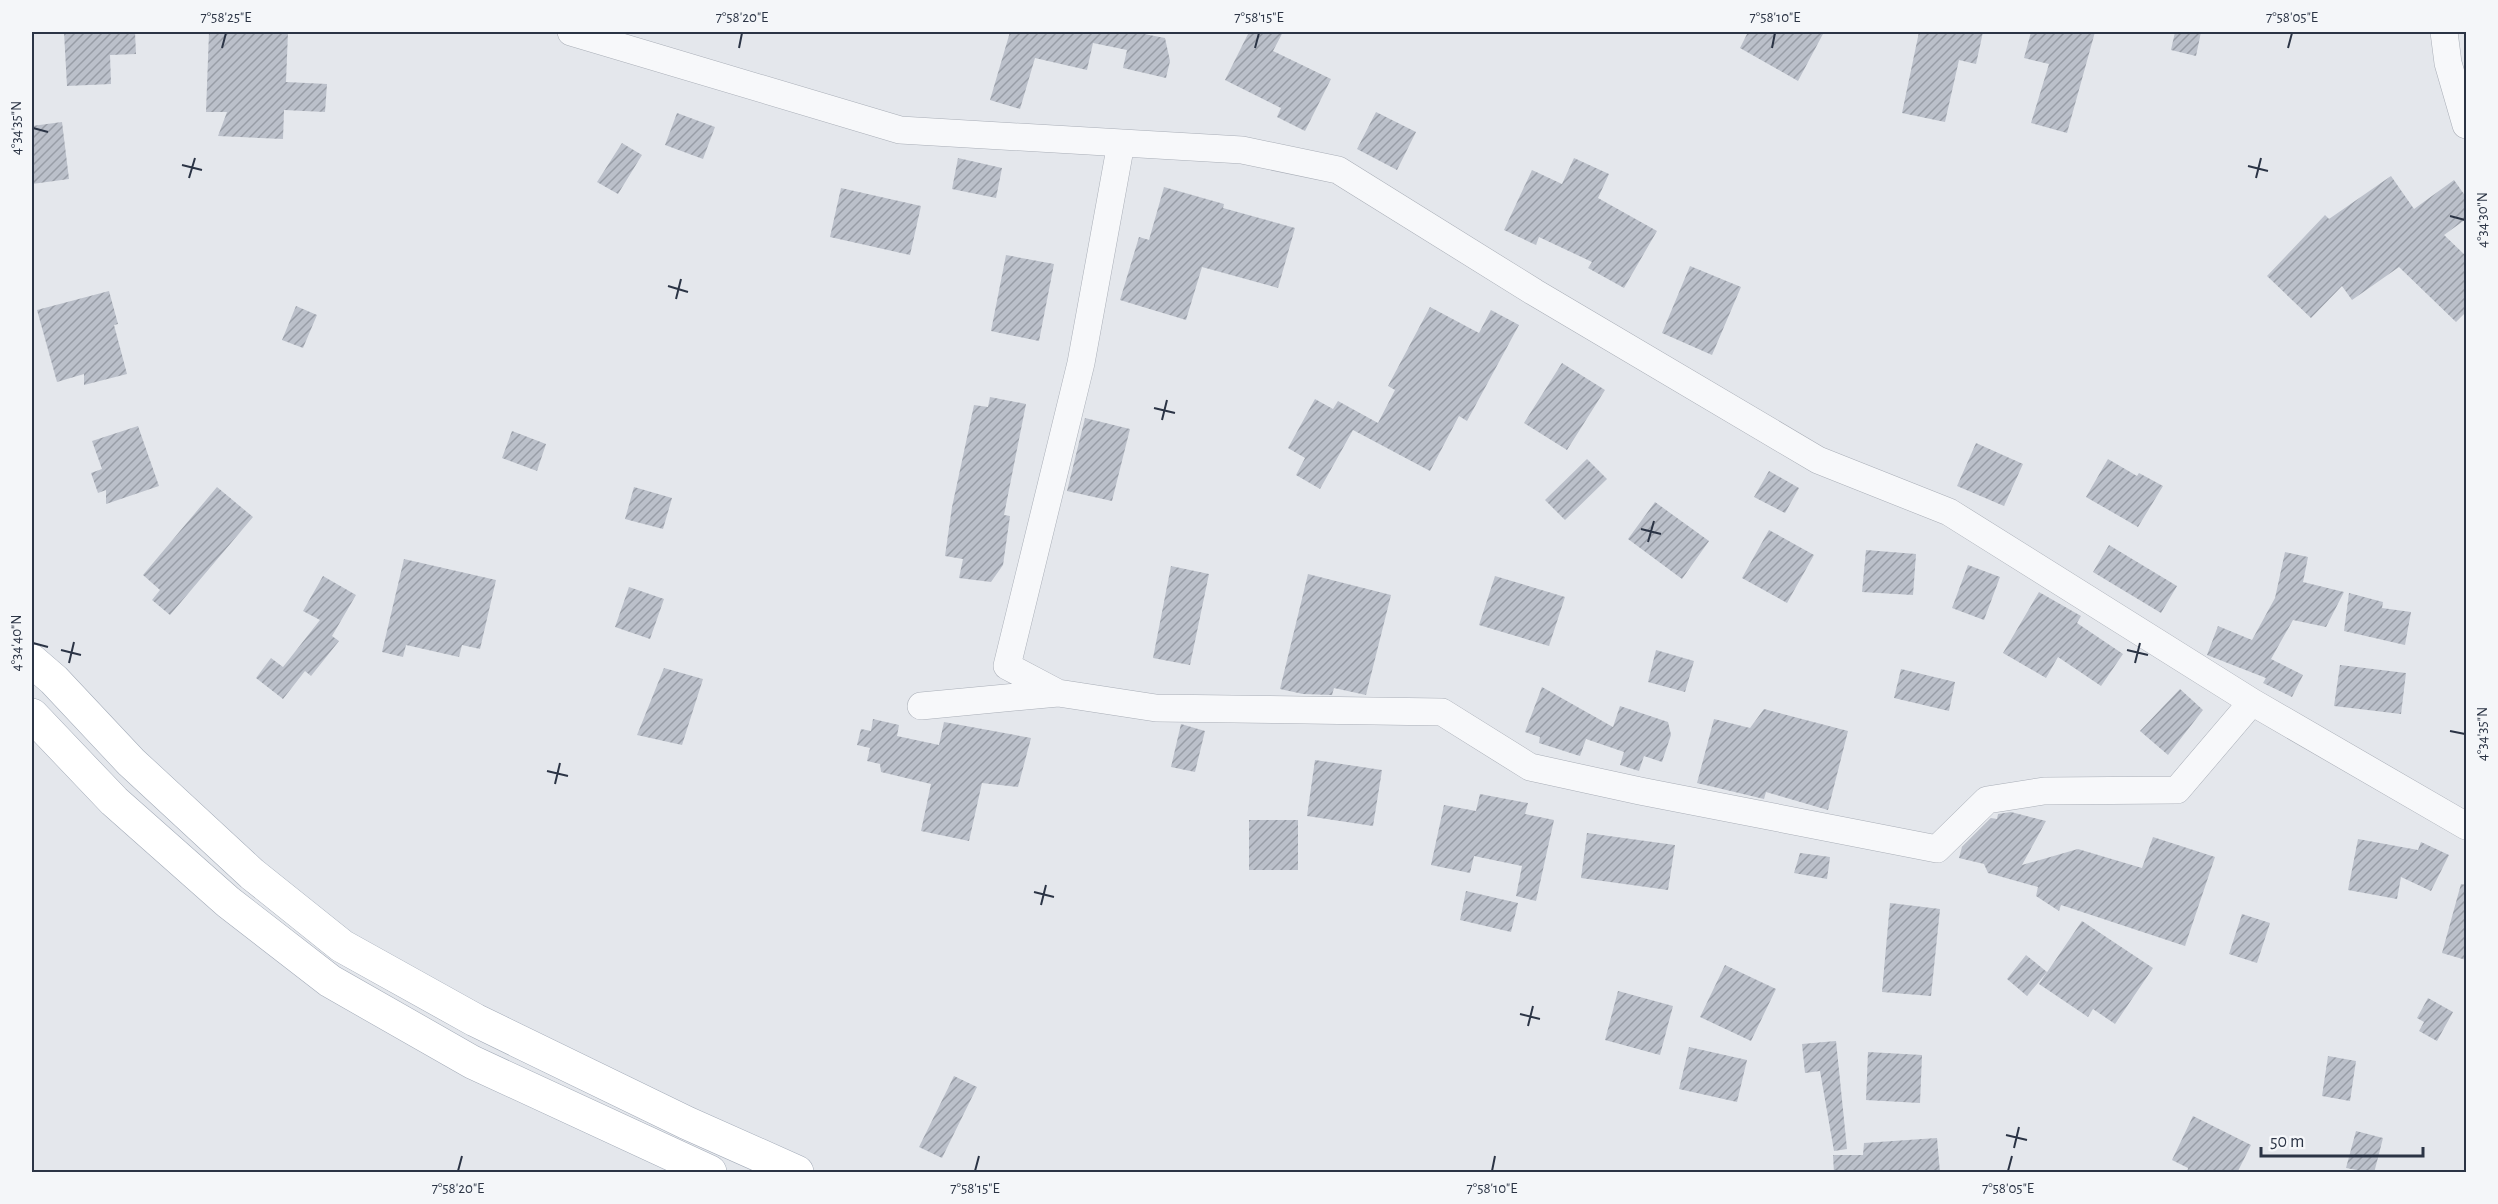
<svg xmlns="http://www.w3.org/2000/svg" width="2498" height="1204" font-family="'Alegreya Sans',sans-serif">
	<defs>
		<pattern id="building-hatch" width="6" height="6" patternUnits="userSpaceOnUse" patternTransform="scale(1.5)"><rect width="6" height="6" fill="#bbc0ca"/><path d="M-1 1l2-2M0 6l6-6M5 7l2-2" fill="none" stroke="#989da6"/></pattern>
	</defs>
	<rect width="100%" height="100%" fill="#e4e7ec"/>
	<path fill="url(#building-hatch)" d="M64,32H135L136,54L110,55L111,84L67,86Z
		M209,32H288L286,82L327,84L325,112L284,110L283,139L218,136L227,112H206Z
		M1010,32H1134L1165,38L1170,61L1166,78L1123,68L1127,50L1093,43L1087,70L1035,58L1020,109L990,100Z
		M1249,32H1283L1273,51L1331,79L1305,131L1277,117L1281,108L1225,80Z
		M1748,32H1824L1798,81L1740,48Z
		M1919,32H1983L1976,64L1959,60L1945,122L1902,113Z
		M2031,32H2095L2067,133L2031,123L2049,64L2024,58Z
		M2175,32H2201L2196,56L2171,50Z
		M1376,112L1416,132L1397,170L1357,149Z
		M677,113L715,127L703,159L665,145Z
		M62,122L69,179L32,184V126Z
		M622,143L642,155L618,194L597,182Z
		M958,158L1002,168L996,198L952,189Z
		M1574,158L1609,174L1598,198L1657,231L1624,288L1588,268L1592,262L1539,237L1536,245L1504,230L1532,170L1562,184Z
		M2391,176L2414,209L2454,180L2466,197V219L2444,235L2466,256V312L2456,322L2399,267L2352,300L2342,286L2311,318L2267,276L2325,215L2329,219Z
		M1164,187L1224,204L1223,208L1295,228L1278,288L1202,267L1186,320L1120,300L1139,237L1149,240Z
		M841,188L921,206L910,255L830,237Z
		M1006,255L1054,264L1039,341L991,331Z
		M1690,266L1741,287L1712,355L1662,333Z
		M109,291L118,324L114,325L127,374L84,385V374L57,382L37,310Z
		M296,306L317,315L303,348L282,340Z
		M1430,307L1479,333L1491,310L1519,325L1467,421L1459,416L1430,471L1353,430L1320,489L1296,475L1305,458L1288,448L1315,399L1333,409L1338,401L1378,423L1395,390L1388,386Z
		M1562,363L1605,390L1567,450L1524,423Z
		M990,397L1026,404L1004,515L1010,516L1003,565L991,582L959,578L963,559L945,556L952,507L974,405L988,407Z
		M1085,418L1130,429L1112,501L1067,491Z
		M138,426L159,486L106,504V490L98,493L91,473L102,469L92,441Z
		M512,431L546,444L537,471L502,458Z
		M1976,443L2023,464L2004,506L1957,486Z
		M1587,459L1607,479L1565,520L1545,500Z
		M2108,459L2137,476L2139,473L2163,486L2138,527L2086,497Z
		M1769,471L1799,488L1785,513L1754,497Z
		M217,487L253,517L170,615L152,600L160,590L143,575Z
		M634,487L672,498L663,529L625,519Z
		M1655,502L1709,541L1682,579L1628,539Z
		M1769,530L1814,555L1787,603L1742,578Z
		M2109,545L2177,586L2161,613L2093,572Z
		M1866,550L1916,554L1913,595L1862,592Z
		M2285,552L2308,557L2303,582L2344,592L2326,627L2293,620L2271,659L2303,675L2292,697L2263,683L2266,678L2207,655L2218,626L2252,640L2275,598Z
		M404,559L496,580L480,649L462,645L459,657L406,645L403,657L382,652Z
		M1968,565L2000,577L1984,620L1952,608Z
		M1171,566L1209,574L1190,665L1153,658Z
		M1308,574L1391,595L1366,695L1334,688L1332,695L1303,694L1280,689Z
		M323,576L356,595L332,636L339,641L311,676L305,671L283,699L256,678L271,658L283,667L320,620L303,611Z
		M1495,576L1565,597L1549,646L1479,625Z
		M629,587L664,599L650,639L615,627Z
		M2039,592L2081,616L2077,623L2123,654L2101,686L2058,657L2046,678L2003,653Z
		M2349,593L2383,602L2382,608L2411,612L2405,645L2344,631Z
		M1656,650L1694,661L1685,692L1648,682Z
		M2340,665L2406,673L2401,714L2334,706Z
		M664,668L703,679L682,745L637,735Z
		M1901,669L1955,682L1949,711L1894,698Z
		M1542,687L1613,727L1620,706L1668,722L1671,735L1662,762L1644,756L1639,771L1620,765L1624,752L1586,739L1580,756L1539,743L1540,737L1525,732Z
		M2180,689L2203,710L2168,755L2140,731Z
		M1764,709L1848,731L1828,810L1766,792L1764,799L1697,783L1714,719L1750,728Z
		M873,719L899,725L897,736L939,745L944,722L1031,738L1018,787L982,783L969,841L921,831L931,784L881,772L880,764L867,761L870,748L857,745L861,729L871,731Z
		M1181,724L1205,731L1195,772L1171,767Z
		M1315,760L1382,770L1373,826L1307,816Z
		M1480,794L1528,803L1525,814L1554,820L1536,901L1516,896L1522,866L1474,856L1470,873L1431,865L1444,805L1476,811Z
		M2011,812L2046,821L2022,865L2078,849L2142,868L2153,837L2215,857L2185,946L2061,905L2059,911L2036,896L2038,887L1988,873L1984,864L1959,858L1962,847L1991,818L1997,819L1998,814Z
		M1249,820H1298V870H1249Z
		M1587,833L1675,845L1668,890L1581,878Z
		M2358,839L2418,850L2421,842L2449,855L2431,891L2401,877L2397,899L2348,890Z
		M1800,853L1830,857L1827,879L1794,873Z
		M2461,884L2466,885V960L2442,953Z
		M1466,891L1518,903L1511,932L1460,920Z
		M1890,903L1940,909L1931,996L1882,992Z
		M2242,914L2270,923L2257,963L2229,954Z
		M2082,921L2153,968L2115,1024L2093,1009L2088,1017L2039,984Z
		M2026,955L2047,972L2027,996L2007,979Z
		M1725,965L1776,989L1751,1041L1700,1017Z
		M1618,991L1673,1006L1660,1055L1605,1040Z
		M2428,998L2453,1012L2437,1041L2419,1031L2424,1022L2417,1018Z
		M1836,1041L1847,1149L1834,1151L1820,1071L1805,1073L1802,1044Z
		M1689,1047L1747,1060L1737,1102L1679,1089Z
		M1868,1052L1922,1055L1920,1103L1866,1100Z
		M2328,1056L2356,1061L2350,1101L2322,1096Z
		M954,1076L977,1087L942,1158L919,1147Z
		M2193,1116L2251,1145L2237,1173H2187L2188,1168L2172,1160Z
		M2356,1131L2383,1138L2374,1173L2346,1168Z
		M1937,1138L1940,1173H1834L1833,1155H1863L1864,1143Z"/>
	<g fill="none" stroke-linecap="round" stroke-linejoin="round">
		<defs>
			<path id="minor" d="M571,32L900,130L1242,150L1338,170L1534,292L1818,460L1949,512L2252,702L2466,826
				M2444,32L2448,63L2466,125
				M1121,143L1081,363L1007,666L1058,693L1156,708L1442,712L1530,767L1640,791L1937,849L1987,800L2044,791L2177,790L2252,702
				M921,706L1058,693"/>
			<path id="major" d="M32,661L54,680L131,762L252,874L342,946L475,1020L687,1123L797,1172
				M32,715L114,801L228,902L330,981L472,1062L710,1172"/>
		</defs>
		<use href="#minor" stroke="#a9aeb7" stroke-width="28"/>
		<use href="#major" stroke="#a3abb8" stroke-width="34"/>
		<use href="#minor" stroke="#f7f8fa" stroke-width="27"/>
		<use href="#major" stroke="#fff" stroke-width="33"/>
	</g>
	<path fill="none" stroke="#2b3445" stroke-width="2" d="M222,48L226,33M739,48L742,33M1255,48L1259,33M1772,48L1775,33M2288,48L2292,33M33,128L48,132M182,165L202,170M2248,166L2268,171M189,178L195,158M2256,178L2261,158M2450,216L2465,220M668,286L688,292M676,299L681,279M1154,408L1175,413M1162,420L1167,400M1641,529L1661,534M1648,542L1654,521M33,643L48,647M61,650L81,655M2127,650L2148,655M69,663L74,642M2135,663L2140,643M2450,731L2465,734M547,771L568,776M555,784L560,763M1034,892L1054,897M1041,905L1046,885M1520,1014L1540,1019M1528,1026L1533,1006M2006,1135L2027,1140M2014,1148L2019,1127M458,1171L462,1156M975,1171L979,1156M1492,1171L1495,1156M2008,1171L2012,1156"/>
	<rect width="2498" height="1204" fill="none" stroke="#f4f6f9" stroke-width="66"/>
	<path d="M2261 1147v9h162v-9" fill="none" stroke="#2b3445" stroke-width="3"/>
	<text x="2270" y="1147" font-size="18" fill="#2b3445" stroke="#f4f6f9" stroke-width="4.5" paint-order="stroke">50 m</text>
	<rect x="33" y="33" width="2432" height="1138" fill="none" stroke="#2b3445" stroke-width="2"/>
	<g font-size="15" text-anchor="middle" fill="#2b3445">
		<text x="226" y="22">7°58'25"E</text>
		<text x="742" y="22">7°58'20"E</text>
		<text x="1259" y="22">7°58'15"E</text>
		<text x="1775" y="22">7°58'10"E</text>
		<text x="2292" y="22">7°58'05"E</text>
		<text transform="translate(16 128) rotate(-90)" y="5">4°34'35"N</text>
		<text transform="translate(2482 220) rotate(-90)" y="5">4°34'30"N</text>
		<text transform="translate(16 643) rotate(-90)" y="5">4°34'40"N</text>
		<text transform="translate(2482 734) rotate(-90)" y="5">4°34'35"N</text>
		<text x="458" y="1193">7°58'20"E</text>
		<text x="975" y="1193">7°58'15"E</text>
		<text x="1492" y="1193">7°58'10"E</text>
		<text x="2008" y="1193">7°58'05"E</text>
	</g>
</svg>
